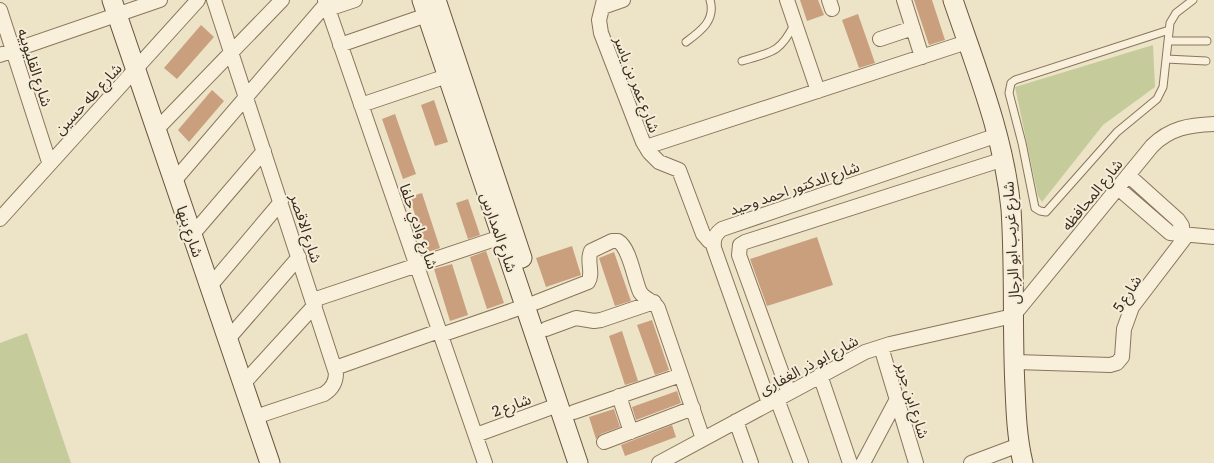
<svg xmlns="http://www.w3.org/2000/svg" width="1214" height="463" font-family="Literata,'Noto Sans Arabic',serif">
	<rect width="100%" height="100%" fill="#ede3c7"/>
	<path fill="#c5cb9b" d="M1153,45L1155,87L1103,125L1042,202L1038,196L1015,87Z
		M27,333L71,463H0V343Z"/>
	<path fill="#ca9f7e" d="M800,0H818L824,15L807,21Z
		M914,0H932L945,40L929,45Z
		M858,14L875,63L859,68L842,20Z
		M201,25L214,37L177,79L164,68Z
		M212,90L224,101L189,142L178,130Z
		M434,100L448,142L435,146L421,105Z
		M395,114L416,174L403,179L382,119Z
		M422,193L440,248L428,252L409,197Z
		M468,199L480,235L468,239L456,203Z
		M817,237L833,285L767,306L750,259Z
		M572,246L581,275L546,287L536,258Z
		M486,251L504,303L487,309L470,257Z
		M614,252L631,301L615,306L599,258Z
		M452,264L468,315L450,321L434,269Z
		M652,320L669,370L655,375L637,325Z
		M622,331L638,381L625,385L609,336Z
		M677,391L681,403L636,420L632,407Z
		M614,409L620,427L601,434L596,439L589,417Z
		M672,425L676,437L625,456L621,445Z"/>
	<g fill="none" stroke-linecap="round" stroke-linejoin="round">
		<defs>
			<path id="lane" d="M1169,30L1015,80L1011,83L1009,93L1022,143L1035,208L1040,211L1046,212L1117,132L1157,99L1163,87L1170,23L1176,13L1193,0
				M1168,41H1207
				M686,42C701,31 716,20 710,0
				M1166,59L1206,61
				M742,61C771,52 779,54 794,25"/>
			<path id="street" d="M214,0L336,373C336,382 332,389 324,394L255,417
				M325,0L485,463
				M604,0L599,20L601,33L643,142L649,152L659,162L679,170L703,234L709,241L713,243
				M787,0L818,91
				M829,0L832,9
				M904,0L922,57
				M603,7L623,0
				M328,9L355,0
				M0,10L49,162
				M880,39L913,28
				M340,45L427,15
				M0,55L160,0
				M361,105L447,76
				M156,130L282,0
				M646,147L967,42
				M1128,175L1178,220L1182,226V234
				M174,181L326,4
				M1118,188L1170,233L1214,237
				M0,219L198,0
				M192,235L264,151
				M210,286L281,202
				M313,300L501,237
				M546,329L576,318L594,321L601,320L654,302
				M441,335L537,302L588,282C594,273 586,261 591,251L612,241H618C630,248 634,279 640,292C644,299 654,301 658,308L703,439
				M228,339L299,257
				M881,347L916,463
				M1013,362L1110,365L1117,363L1122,357L1124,329L1132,307L1187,235
				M335,368L439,331
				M820,375L850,463
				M243,384L315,305
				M789,393L739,255L740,245L745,242L1004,159
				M619,396L631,432
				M777,399L801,463
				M769,403L714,248C713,239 715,234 722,229L998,135
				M574,412L681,375
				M736,421L751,463
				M476,435L558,405
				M604,442L693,408
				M659,463L865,352L890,344L1013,316L1152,146C1170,128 1189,125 1214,124
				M863,463L897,399
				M971,463L1019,445"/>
			<path id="secondary" d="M112,0L270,463
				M422,0L578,463
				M436,0L522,258
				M953,0C976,68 1004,136 1011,209C1015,268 1012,328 1015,388C1016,413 1017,438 1023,463"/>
		</defs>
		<use href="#lane" stroke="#89755d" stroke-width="9"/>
		<use href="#street" stroke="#89755d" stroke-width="16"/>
		<use href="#secondary" stroke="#6b5640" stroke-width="21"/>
		<use href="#lane" stroke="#f8f0db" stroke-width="7"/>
		<use href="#street" stroke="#f8f0db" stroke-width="14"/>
		<use href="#secondary" stroke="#f8f0db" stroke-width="19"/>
	</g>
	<g text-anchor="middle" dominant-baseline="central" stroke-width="4" stroke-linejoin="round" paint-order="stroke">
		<g font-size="15" fill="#392d20" stroke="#f5edd7">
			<text transform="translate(36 67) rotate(72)">شارع القليوبيه</text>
			<text transform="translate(638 84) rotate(69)">شارع عمر بن ياسر</text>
			<text transform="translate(87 98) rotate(-47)">شارع طه حسين</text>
			<text transform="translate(794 187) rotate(-19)">شارع الدكتور احمد وحيد</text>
			<text transform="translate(1091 194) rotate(-51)">شارع المحافظه</text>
			<text transform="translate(420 226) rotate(71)">شارع وادي حلفا</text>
			<text transform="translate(307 228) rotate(72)">شارع الاقصر</text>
			<text transform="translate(191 231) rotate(71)">شارع بنها</text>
			<text transform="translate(500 232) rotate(71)">شارع المدارس</text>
			<text transform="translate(1010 243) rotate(-93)">شارع غريب ابو الرجال</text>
			<text transform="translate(1126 293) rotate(-58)">شارع 5</text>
			<text transform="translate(808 364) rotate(-28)">شارع ابو ذر الغفارى</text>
			<text transform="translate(914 400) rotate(73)">شارع ابن جرير</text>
			<text transform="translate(511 404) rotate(-20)">شارع 2</text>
		</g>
	</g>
</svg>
